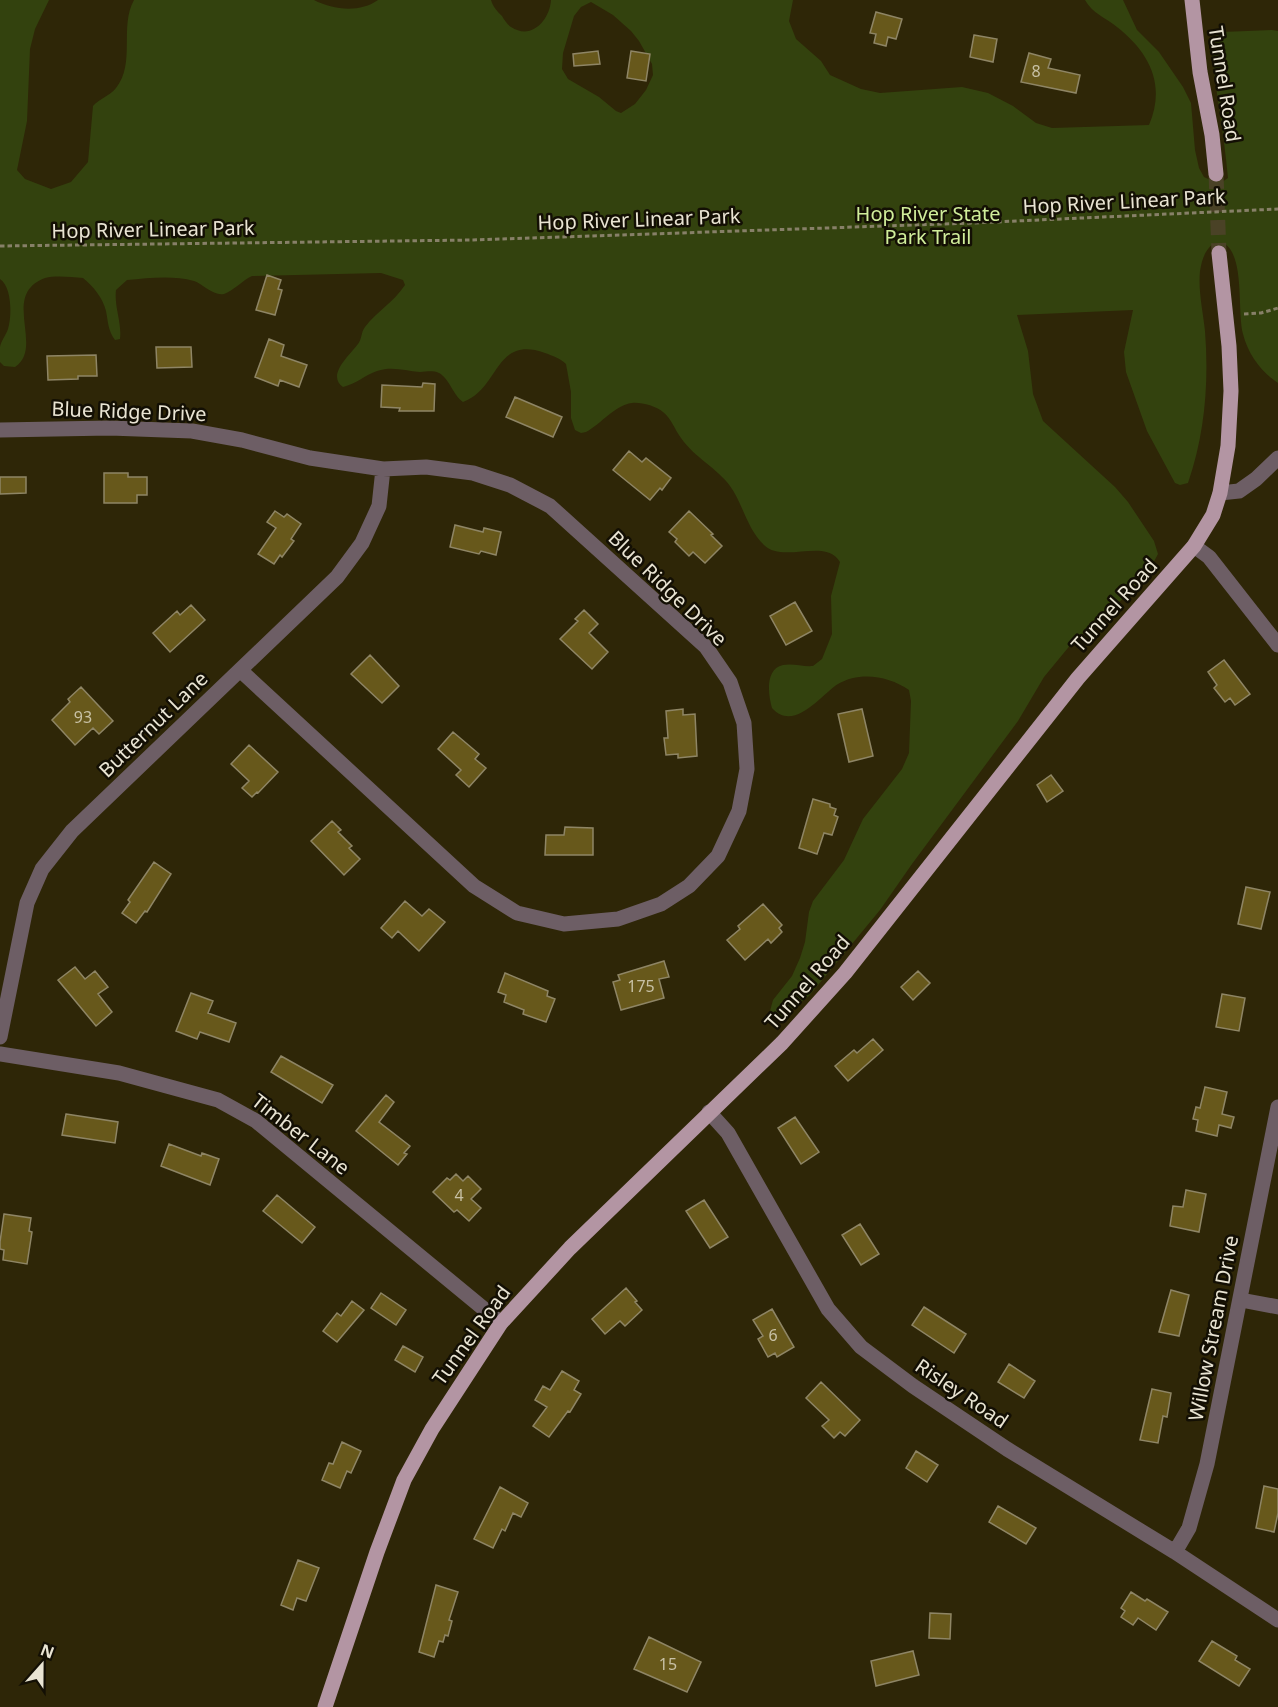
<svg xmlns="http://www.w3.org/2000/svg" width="1278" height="1707" font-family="'Noto Sans',sans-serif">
	<rect width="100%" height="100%" fill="#2e2607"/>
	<path fill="#33420e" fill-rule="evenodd" d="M0,0H49L35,29L30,49L27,121L17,170L25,179L51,189L71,182L88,162L93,106C100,98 110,96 116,88C136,63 119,27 134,0H314C333,10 360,13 378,0H491C493,7 497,11 502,16C504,20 508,25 511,27C532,41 550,19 551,0H793L789,21L796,39L821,61L830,75L861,89L880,93L962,87L988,93L1013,106L1036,123L1052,128L1149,125C1166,85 1150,53 1117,27C1106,18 1092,13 1085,0H1123L1137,30L1159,52L1183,87L1191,103L1195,150L1199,168L1204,177L1219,184L1228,178C1224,133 1215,88 1211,43L1217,34L1222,32L1272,30L1278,31V383C1261,372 1248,354 1243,334C1237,311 1245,258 1225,244L1214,243C1204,251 1202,260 1200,271C1198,291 1203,311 1205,331C1209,382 1205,434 1188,483L1180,485L1175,483L1147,431L1126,372L1124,352L1133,310L1017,315L1028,351L1033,394L1043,421L1115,487L1128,502L1154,541L1158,554L1150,569L1126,596L1072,643L1044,677L1018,721L912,864L880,910L809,996L783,1016L778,1018L773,1016L770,1011L773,1000L792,976L800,958L805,942L809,912L813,901L844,860L863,819L902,769L909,753L911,701L909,690C889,676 860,671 838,684C822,694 794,733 772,708C768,694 765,669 783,665C793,663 803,667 813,666L822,659L832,634L831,596L840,562C826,537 783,564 764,545C747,529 743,504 730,486C718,469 694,457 681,438C675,430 671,418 663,412C656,406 641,402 632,403C615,405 601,424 586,432L581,433L575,430L571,418V392L566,364C560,358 553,356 545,353C494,335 500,389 463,402C453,395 449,378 439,373C432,370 426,372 420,372C405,371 393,366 377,371C365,375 356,384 343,387C326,375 350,355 358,344C362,339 361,332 365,327C377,311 393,303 405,285L403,280L381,273L252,276C243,280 233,291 224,294C213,296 203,284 194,281C173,275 149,278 127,280L116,290C114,307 122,322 120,339L115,340C108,331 108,321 106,311C103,298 93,286 83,278C71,277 56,275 45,278C0,295 45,347 15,367L4,366L0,362C0,357 0,352 0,347C1,341 6,335 8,329C12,316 12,287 0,279ZM591,2L613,15L631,31L639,41L652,64L653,75L646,90L635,104L621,113L616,111L599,97L568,79L562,69L563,53L574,16L581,7Z"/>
	<path fill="#67581b" stroke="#8e8565" stroke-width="1.5" d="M876,12L902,19L896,39L888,37L886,46L874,43L876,34L870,33Z
		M974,35L997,39L993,62L970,57Z
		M598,51L600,64L574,66L573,54Z
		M631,51L650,54L646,81L627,78Z
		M1029,53L1051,59L1048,68L1080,75L1076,93L1021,82Z
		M267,275L281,280L278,289L282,290L275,315L256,310Z
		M269,339L284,345L281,356L307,365L299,387L280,380L278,386L255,377Z
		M156,347H191L192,367L157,368Z
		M96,355L97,376H78V379L48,380L47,356Z
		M423,383L435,384L434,411H399L400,408L381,407L382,385L422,387Z
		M515,397L562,417L553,437L506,417Z
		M629,451L642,462L646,458L671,478L662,490L660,488L650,500L613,470Z
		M104,473H128V477H147V495H137V503H104Z
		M0,477H26V493L0,494Z
		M275,511L284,517L287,514L301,524L291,539L294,541L282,557L280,555L274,564L258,554L276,528L267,522Z
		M689,511L713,534L711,535L722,546L705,563L693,552L689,556L675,542L677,539L669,532Z
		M455,525L483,532L484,528L501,532L496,555L481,551L479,554L450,547Z
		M795,602L812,631L786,645L770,616Z
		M191,605L205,620L170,652L153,633L177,611L180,615Z
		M584,610L598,624L589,633L608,652L592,669L560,639L578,621L575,619Z
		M370,655L399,686L382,703L351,674Z
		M1224,660L1250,694L1235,705L1230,698L1225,702L1214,688L1217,685L1208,672Z
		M81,687L113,721L99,734L93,728L75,745L52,720L70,702L68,699Z
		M683,709V715L695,714L697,756L678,758V754L666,755L664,738H668L666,711Z
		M862,709L873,756L849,762L838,714Z
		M453,732L479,754L475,759L486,768L469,787L456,775L461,770L438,749Z
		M249,745L278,772L258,793L257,792L252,797L242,788L249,781L231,764Z
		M1051,775L1063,791L1047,802L1037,785Z
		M813,799L830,804V807L836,809L834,815L838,817L832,835L824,833L817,854L799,848Z
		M332,821L341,830L338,832L352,846L349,848L360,859L344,875L311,841Z
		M565,827L593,828V855H545L546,835H564Z
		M154,862L171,874L147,912L145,911L136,923L122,913L130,902L128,900Z
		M1246,887L1270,892L1261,929L1238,924Z
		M405,901L422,916L429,909L445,922L419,951L398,931L392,938L381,928Z
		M763,904L782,925L779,928L782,932L771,943L768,939L745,960L727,940L740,929L738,926Z
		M664,961L669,977L659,979L664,998L621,1010L613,982L620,980L618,975Z
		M75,967L85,979L95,971L108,987L98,994L112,1012L96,1026L58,980Z
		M918,971L930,983L913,1000L901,987Z
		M505,973L548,991L547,996L555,999L546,1022L523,1014L524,1010L504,1002L506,995L498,992Z
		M191,993L213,1001L208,1013L236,1023L229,1042L200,1032L197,1039L176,1031Z
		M1222,994L1245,998L1239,1031L1216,1027Z
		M873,1039L883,1050L848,1081L835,1066L854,1050L857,1053Z
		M281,1056L333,1085L322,1103L271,1072Z
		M1205,1087L1227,1092L1222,1114L1234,1117L1231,1128L1219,1125L1217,1136L1196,1131L1198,1120L1193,1119L1196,1107L1200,1108Z
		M386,1095L394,1102L379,1122L410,1146L404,1153L407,1154L398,1165L356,1131Z
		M66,1114L118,1122L115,1143L62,1135Z
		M795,1117L819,1152L801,1164L778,1128Z
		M169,1144L201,1156L202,1153L219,1159L210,1185L161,1166Z
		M456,1174L463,1181L468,1176L481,1189L471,1199L481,1208L469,1221L457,1210L454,1212L433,1192L447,1178L450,1180Z
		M1186,1190L1206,1194L1199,1232L1170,1226L1173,1206L1183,1207Z
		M277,1195L315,1227L302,1243L263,1211Z
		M704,1200L728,1237L710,1248L686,1211Z
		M4,1214L31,1218L29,1231L32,1232L27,1264L3,1260L4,1250L0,1249V1242Z
		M860,1224L879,1254L861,1265L842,1235Z
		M626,1288L637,1301L635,1302L642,1310L625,1326L620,1321L605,1334L592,1319Z
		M1171,1290L1189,1295L1179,1336L1159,1332Z
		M381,1293L406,1310L396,1325L371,1308Z
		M352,1301L364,1310L337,1342L323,1331L337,1313L341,1316Z
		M924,1307L966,1334L954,1353L912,1325Z
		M772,1309L794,1347L777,1357L775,1353L768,1357L758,1339L763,1336L753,1320Z
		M403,1346L423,1357L415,1372L395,1360Z
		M1009,1364L1035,1381L1024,1398L998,1382Z
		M562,1371L579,1381L574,1390L581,1394L570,1412L568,1411L549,1437L533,1426L547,1407L535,1400L543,1386L550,1390Z
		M821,1382L860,1420L845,1436L840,1432L834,1438L822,1426L829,1420L806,1398Z
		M1152,1389L1171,1393L1167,1417L1163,1416L1158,1443L1140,1440Z
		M342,1442L361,1451L351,1473L347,1471L340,1488L322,1480L329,1463L333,1464Z
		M916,1451L938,1465L927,1482L906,1468Z
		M1264,1486L1278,1489V1513L1274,1532L1256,1528Z
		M500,1487L528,1503L521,1517L513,1513L505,1531L502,1529L493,1548L474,1539Z
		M998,1506L1036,1528L1026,1544L989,1522Z
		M298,1560L319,1568L306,1601L297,1598L293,1610L281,1605Z
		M436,1585L458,1592L449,1620L452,1621L448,1636L445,1635L443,1642L439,1641L434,1657L419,1652Z
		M1131,1592L1145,1601L1147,1599L1168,1612L1156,1630L1138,1618L1133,1625L1121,1617L1125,1611L1121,1608Z
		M930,1613L951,1614L950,1639L929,1638Z
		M649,1637L701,1662L687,1692L634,1669Z
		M1212,1641L1237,1656L1235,1660L1250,1669L1239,1686L1199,1661Z
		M913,1651L919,1675L876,1686L871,1661Z"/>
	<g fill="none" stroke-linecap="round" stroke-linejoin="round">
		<path stroke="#4a4226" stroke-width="15" stroke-dasharray="15 8" stroke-linecap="butt" d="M1216,174L1219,253"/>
		<path stroke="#878068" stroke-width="3" stroke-dasharray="4.5 3" stroke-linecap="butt" d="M0,246L473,240L973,223L1278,209
			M1244,314L1261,313L1278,308"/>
		<path stroke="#6d5e65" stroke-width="15" d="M0,430L110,428L192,431L242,440L310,458L383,469L426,467L473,473L510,485L550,506L706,647L730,682L744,723L747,769L739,811L718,856L689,886L661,904L618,919L564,924L517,913L474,886L240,670
			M1220,493L1239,491L1256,479L1278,458
			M1194,546L1209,557L1278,645
			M0,1037L27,903L42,869L72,831L337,577L362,543L379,506L383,469
			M0,1054L119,1073L218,1100L256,1121L501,1323
			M709,1112L728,1133L828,1309L861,1347L913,1386L1007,1449L1175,1552L1278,1620
			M1241,1300L1278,1307
			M1175,1552L1189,1528L1207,1464L1278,1107"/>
		<path stroke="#b395a3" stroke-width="15" d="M1192,0L1200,72L1212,135L1216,174
			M325,1707L377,1552L404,1480L432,1429L501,1323L570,1248L782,1043L845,973L1078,678L1194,546L1213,515L1220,493L1228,446L1231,391L1229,346L1219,253"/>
	</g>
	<g text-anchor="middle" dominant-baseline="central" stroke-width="5" stroke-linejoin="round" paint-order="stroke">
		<g font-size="16" fill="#c8c1a5">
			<text x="1036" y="71">8</text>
			<text x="83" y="717">93</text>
			<text x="641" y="986">175</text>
			<text x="459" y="1195">4</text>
			<text x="773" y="1335">6</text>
			<text x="668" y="1664">15</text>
		</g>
		<g font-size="20" fill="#e9e4d3" stroke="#130f04">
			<text transform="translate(1225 84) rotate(81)">Tunnel Road</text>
			<text transform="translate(1124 201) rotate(-3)">Hop River Linear Park</text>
			<text transform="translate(639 219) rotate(-2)">Hop River Linear Park</text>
			<text transform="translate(153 229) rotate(-1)">Hop River Linear Park</text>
			<text transform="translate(129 411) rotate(2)">Blue Ridge Drive</text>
			<text transform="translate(668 588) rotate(44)">Blue Ridge Drive</text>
			<text transform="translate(1114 605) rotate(-48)">Tunnel Road</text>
			<text transform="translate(153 724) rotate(-44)">Butternut Lane</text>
			<text transform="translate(807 982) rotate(-49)">Tunnel Road</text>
			<text transform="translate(301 1134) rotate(38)">Timber Lane</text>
			<text transform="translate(1213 1328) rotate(-79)">Willow Stream Drive</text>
			<text transform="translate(471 1335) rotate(-54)">Tunnel Road</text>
			<text transform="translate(962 1393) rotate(34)">Risley Road</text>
		</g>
		<g font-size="20" fill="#d0ed9a" stroke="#130f04">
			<text x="928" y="213">Hop River State<tspan x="928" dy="23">Park Trail</tspan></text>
		</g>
	</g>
	<g transform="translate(42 1665) rotate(21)" stroke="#130f04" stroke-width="4.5" paint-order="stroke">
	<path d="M0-4.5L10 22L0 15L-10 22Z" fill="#e9e4d3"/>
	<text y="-9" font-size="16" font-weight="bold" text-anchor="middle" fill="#e9e4d3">N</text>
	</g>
</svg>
